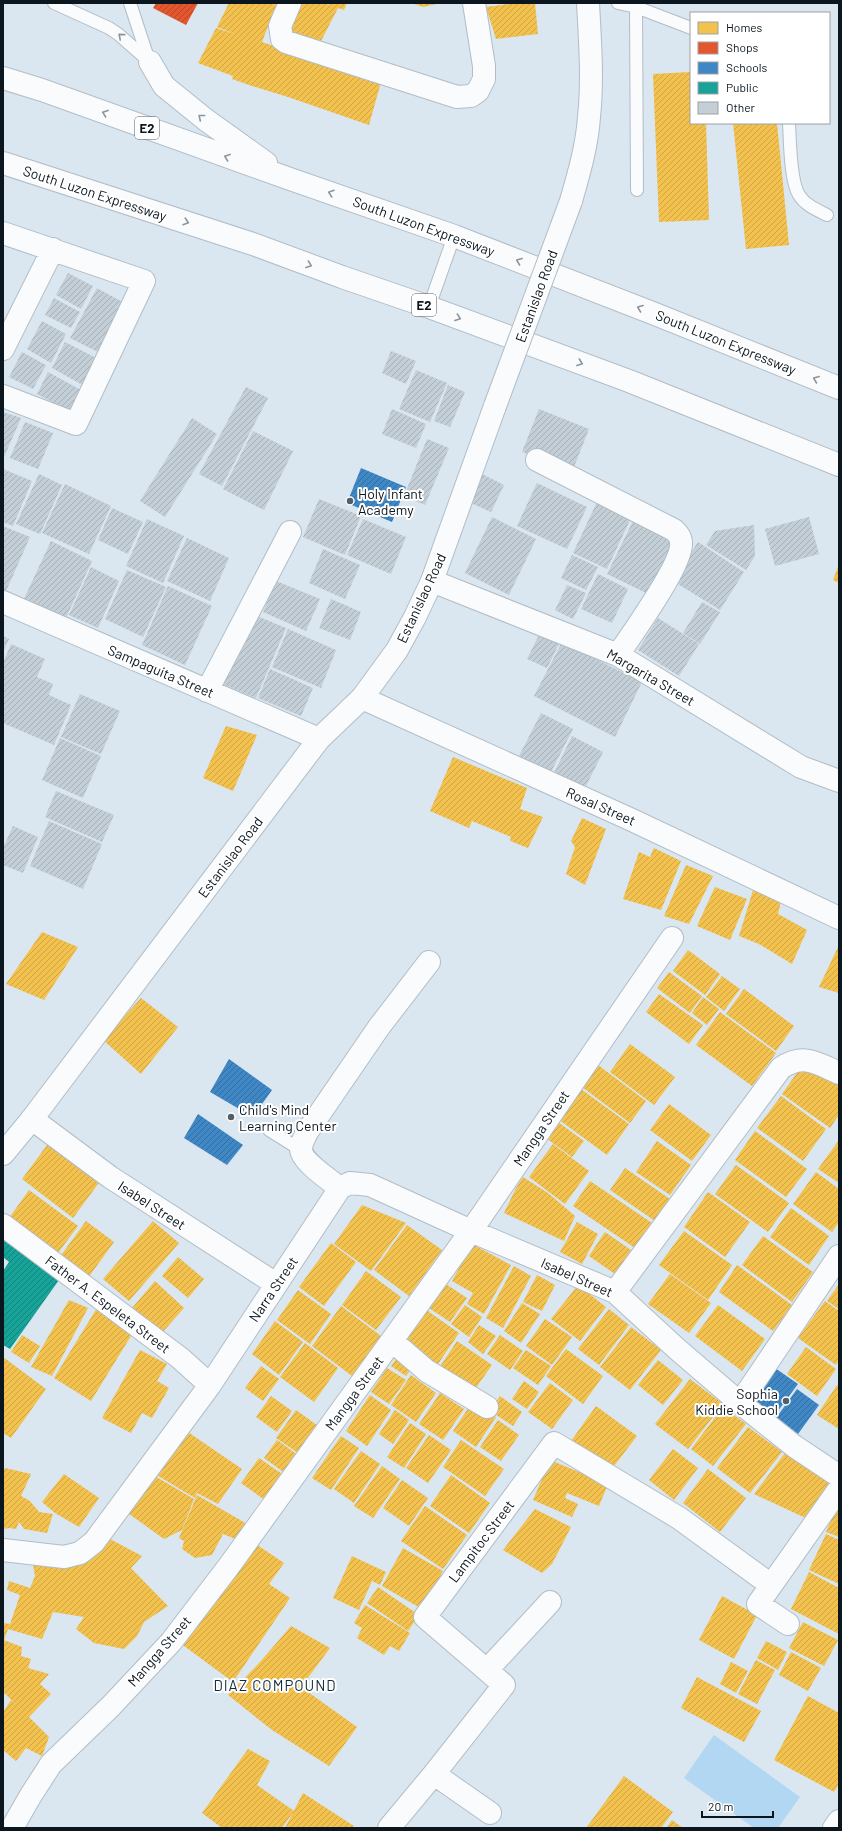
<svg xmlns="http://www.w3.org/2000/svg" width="842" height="1831" font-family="Barlow,sans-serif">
	<defs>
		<pattern id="homes-hatch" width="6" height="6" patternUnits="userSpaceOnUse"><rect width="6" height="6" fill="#f2c14e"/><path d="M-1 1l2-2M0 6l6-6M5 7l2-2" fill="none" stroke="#cea544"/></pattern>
		<pattern id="shops-hatch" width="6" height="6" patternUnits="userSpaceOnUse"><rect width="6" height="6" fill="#e4572e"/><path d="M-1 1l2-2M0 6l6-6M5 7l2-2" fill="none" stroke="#b74727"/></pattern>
		<pattern id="schools-hatch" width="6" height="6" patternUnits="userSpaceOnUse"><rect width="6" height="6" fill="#3f88c5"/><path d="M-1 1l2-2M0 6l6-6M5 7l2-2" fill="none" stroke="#336e9f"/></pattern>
		<pattern id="public-hatch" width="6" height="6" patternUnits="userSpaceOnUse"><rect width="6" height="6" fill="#17a398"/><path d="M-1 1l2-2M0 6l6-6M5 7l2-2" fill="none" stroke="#13847b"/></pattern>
		<pattern id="building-hatch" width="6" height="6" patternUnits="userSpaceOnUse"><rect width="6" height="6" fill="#c3ced6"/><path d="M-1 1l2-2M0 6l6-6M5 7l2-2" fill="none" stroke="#a6b0b7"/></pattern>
	</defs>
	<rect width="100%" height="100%" fill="#dae6f0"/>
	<path fill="#b1d7f2" d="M714,1735L800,1797L778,1828H754L684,1778Z"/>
	<path fill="url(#homes-hatch)" d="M229,3H277L262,42L381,82L369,125L288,97L252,86L232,79L233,76L198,63L216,28L235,34L217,27Z
		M302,3H324L332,6L326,3H347L344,10L338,8L321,41L290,31Z
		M412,3H441L423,7Z
		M515,3H535L538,34L496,39L486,7Z
		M691,72V123H706L709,220L659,222L653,74Z
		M733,123H777L789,245L746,249Z
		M839,564V583L833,580Z
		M226,726L257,735L233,791L203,778Z
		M453,757L527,788L520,809L543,817L528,848L510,841L511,837L472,821L469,828L430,811Z
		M582,818L606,829L585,885L566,874L575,847L571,841Z
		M654,848L681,861L661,910L623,899L639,852L650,857Z
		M686,865L713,876L689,924L664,916Z
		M715,887L747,899L730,940L697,926Z
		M754,887L782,897L778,914L807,930L792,964L759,944L739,936Z
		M42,932L78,947L44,1000L6,984Z
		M839,945V993L819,987Z
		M688,950L720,974L705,995L673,971Z
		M669,972L702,996L690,1013L657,988Z
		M722,976L740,989L724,1011L706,997Z
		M744,989L794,1026L776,1051L726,1014Z
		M659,994L703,1025L689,1044L646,1012Z
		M703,997L719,1009L707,1025L692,1013Z
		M141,998L178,1027L141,1074L103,1040Z
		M720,1012L776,1053L752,1086L696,1045Z
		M630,1044L675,1077L654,1105L610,1072Z
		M806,1060L839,1084V1115L830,1128L782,1094Z
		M598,1065L646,1101L630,1123L582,1087Z
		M581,1089L629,1124L607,1155L558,1119Z
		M781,1096L826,1129L803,1161L757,1128Z
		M669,1104L711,1135L692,1161L650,1130Z
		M558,1122L584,1141L572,1157L546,1138Z
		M755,1131L807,1169L786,1197L735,1160Z
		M839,1140V1183L818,1169Z
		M50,1141L101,1180L73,1218L22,1179Z
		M657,1141L691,1165L670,1195L636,1172Z
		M553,1144L589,1171L565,1204L529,1177Z
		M736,1165L789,1203L768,1232L715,1194Z
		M625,1168L670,1199L655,1221L610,1190Z
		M816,1172L839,1189V1222L832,1232L793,1204Z
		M523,1177L548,1193L575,1216L564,1241L504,1213L516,1188Z
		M590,1181L652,1223L635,1248L573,1206Z
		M29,1190L78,1226L55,1257L7,1221Z
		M708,1192L750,1222L725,1257L684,1227Z
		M362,1205L406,1223L371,1271L334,1244Z
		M791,1208L829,1236L809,1265L770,1237Z
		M86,1221L114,1242L88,1278L59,1258Z
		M153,1221L179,1243L129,1301L103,1279Z
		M577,1222L598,1234L582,1264L560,1252Z
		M407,1225L442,1250L409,1296L374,1270Z
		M684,1231L732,1265L708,1300L659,1265Z
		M605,1232L631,1250L615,1274L589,1256Z
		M763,1236L813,1272L792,1302L742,1265Z
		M331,1243L356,1262L324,1306L299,1287Z
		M472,1244L511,1265L484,1314L467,1304L473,1293L452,1281Z
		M178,1257L204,1279L188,1298L162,1276Z
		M737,1265L792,1305L773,1331L719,1292Z
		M514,1266L531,1276L503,1328L486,1318Z
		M366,1271L401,1297L376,1330L342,1305Z
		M670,1274L711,1303L689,1333L648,1304Z
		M537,1275L555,1285L542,1311L523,1302Z
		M155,1281L184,1308L161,1334L132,1308Z
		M443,1282L467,1298L450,1322L426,1306Z
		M839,1284V1309L827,1301Z
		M578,1285L606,1307L580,1341L551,1319Z
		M298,1290L331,1314L310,1344L277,1320Z
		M69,1300L88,1308L52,1376L31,1367Z
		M825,1301L839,1311V1360L836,1365L798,1338Z
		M522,1303L540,1314L521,1343L504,1331Z
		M465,1305L482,1317L469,1337L451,1324Z
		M718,1305L765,1339L742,1371L695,1336Z
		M341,1306L381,1336L352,1376L312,1346Z
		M97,1308L134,1331L91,1401L54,1378Z
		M425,1309L459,1333L436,1367L402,1343Z
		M609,1309L629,1325L599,1365L578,1349Z
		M545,1319L572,1337L552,1365L526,1346Z
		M275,1321L303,1342L279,1375L252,1354Z
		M479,1325L496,1336L483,1354L468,1342Z
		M631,1327L661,1350L630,1390L600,1367Z
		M22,1335L40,1346L29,1363L11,1352Z
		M500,1335L523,1351L510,1370L487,1354Z
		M457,1341L492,1365L473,1392L439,1368Z
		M305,1343L338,1368L314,1402L280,1377Z
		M806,1347L836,1369L817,1396L787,1374Z
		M566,1349L603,1376L583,1404L546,1376Z
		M140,1350L167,1364L157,1381L169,1388L152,1418L142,1413L131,1433L102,1418Z
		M526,1350L551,1366L538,1385L513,1368Z
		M399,1355L414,1365L406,1376L391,1366Z
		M3,1357L46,1389L11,1438L3,1433Z
		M658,1360L683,1380L663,1405L638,1385Z
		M261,1366L279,1379L263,1401L245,1388Z
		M387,1368L406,1380L389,1404L371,1392Z
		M411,1375L436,1393L416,1422L391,1405Z
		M690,1379L723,1404L688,1449L655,1424Z
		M524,1381L539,1392L527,1409L512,1399Z
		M550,1383L573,1400L552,1429L528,1412Z
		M837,1385L839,1386V1429L817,1415Z
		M440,1393L464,1409L443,1440L419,1424Z
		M370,1395L391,1410L367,1446L346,1431Z
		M271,1396L292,1411L277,1432L256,1417Z
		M500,1396L522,1412L513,1426L490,1411Z
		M473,1401L496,1417L476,1447L453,1431Z
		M596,1406L637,1436L611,1470L571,1441Z
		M723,1407L746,1424L713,1466L691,1449Z
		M296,1410L321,1428L301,1455L276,1438Z
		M395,1410L409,1420L393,1444L379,1434Z
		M498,1420L519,1435L501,1461L480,1447Z
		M410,1423L426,1434L404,1468L387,1457Z
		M748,1427L782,1452L750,1493L717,1468Z
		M182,1428L242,1469L218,1504L197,1493L195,1498L150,1471Z
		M429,1435L451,1450L428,1483L406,1468Z
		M341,1436L359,1448L331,1490L312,1478Z
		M277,1440L302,1458L289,1476L264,1458Z
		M461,1440L504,1469L485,1496L443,1467Z
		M673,1449L698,1468L674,1500L649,1480Z
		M361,1451L380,1464L354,1503L334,1489Z
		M785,1453L831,1484L810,1520L754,1494Z
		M259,1458L285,1476L266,1501L241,1483Z
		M550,1460L608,1484L599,1506L567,1493L565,1498L578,1504L572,1517L533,1500Z
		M382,1466L400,1479L373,1518L354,1506Z
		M5,1468L31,1474L21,1496L30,1501L39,1512L53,1514L47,1533L24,1529L19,1522L16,1529L10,1528L3,1529V1472Z
		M708,1469L746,1498L720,1532L683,1503Z
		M148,1472L194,1499L182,1530L164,1539L125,1511Z
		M64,1474L99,1498L79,1527L55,1513L42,1502Z
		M451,1475L490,1503L469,1533L430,1506Z
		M402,1480L428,1498L409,1526L383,1508Z
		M197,1495L247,1524L238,1540L223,1534L212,1555L195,1558L182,1549L184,1541L179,1538Z
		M839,1500V1537L826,1532Z
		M425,1506L467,1535L443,1569L401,1541Z
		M535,1509L571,1527L552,1564L542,1573L503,1550Z
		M826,1534L839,1540V1584L809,1570Z
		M110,1539L142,1556L131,1568L168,1606L144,1622L137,1636L124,1649L94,1643L76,1629L84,1617L53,1612L42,1639L8,1629L4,1640L22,1647L21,1656L31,1659L28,1668L49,1674L40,1684L51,1694L29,1717L49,1737L42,1756L26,1748L16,1761L3,1750V1712L11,1700L19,1707L3,1692V1623L10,1624L20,1595L7,1590L9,1581L30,1588L35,1576L32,1559L79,1557Z
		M253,1542L284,1563L269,1584L290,1598L233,1682L180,1643Z
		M403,1548L443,1571L422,1609L382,1586Z
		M352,1556L386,1572L380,1585L372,1581L359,1610L333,1598Z
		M809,1572L839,1588V1634L791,1609Z
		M378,1587L419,1615L408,1631L367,1603Z
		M722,1596L757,1615L734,1659L699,1640Z
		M365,1605L410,1633L399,1651L390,1646L384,1655L357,1638L362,1628L354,1623Z
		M803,1622L838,1640L824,1666L789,1648Z
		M291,1626L330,1648L301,1687L357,1727L329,1766L272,1730L228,1695L260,1662Z
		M766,1641L787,1652L778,1670L757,1658Z
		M791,1652L821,1668L808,1691L779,1675Z
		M756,1660L775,1670L757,1704L738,1694Z
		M731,1662L748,1671L736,1693L720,1684Z
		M697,1677L761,1711L744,1742L681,1708Z
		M808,1696L839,1713V1784L834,1792L774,1760Z
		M248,1749L270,1761L257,1785L294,1811L282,1828H222L202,1813Z
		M624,1776L673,1812L661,1828H586Z
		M303,1793L354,1826L351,1828H285Z
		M672,1820L683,1828H666Z"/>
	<path fill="url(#shops-hatch)" d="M156,3H198L186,25L153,8Z"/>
	<path fill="url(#schools-hatch)" d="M361,468L406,487L392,522L347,503Z
		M229,1059L272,1090L253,1117L210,1092Z
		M198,1114L243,1145L227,1165L184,1138Z
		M775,1368L798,1384L775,1415L753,1399Z
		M797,1389L819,1405L798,1434L776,1418Z"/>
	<path fill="url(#public-hatch)" d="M3,1240L59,1280L10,1349L3,1345V1271L9,1262L3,1257Z"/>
	<path fill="url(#building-hatch)" d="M68,273L93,286L81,309L56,295Z
		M97,288L126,304L100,353L70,338Z
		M54,298L80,312L71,328L45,315Z
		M42,321L66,334L51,363L27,349Z
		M65,342L102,361L88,388L52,368Z
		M391,351L416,361L406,384L382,373Z
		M22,352L46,365L33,389L9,377Z
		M416,370L447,383L430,422L399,409Z
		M48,372L81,390L69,411L37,394Z
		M448,385L465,392L450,427L434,421Z
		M246,387L268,398L222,486L199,474Z
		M392,409L426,424L416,448L382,434Z
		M539,409L589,429L572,472L522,452Z
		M3,412L21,418L4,457L3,456Z
		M192,418L217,434L165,517L140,501Z
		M25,422L53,433L38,469L10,458Z
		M253,431L293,451L264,510L223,489Z
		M427,439L449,448L425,505L404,496Z
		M3,469L32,481L13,526L3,522Z
		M478,472L504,485L491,512L464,500Z
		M39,474L62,485L40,534L16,524Z
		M537,483L587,507L567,549L517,526Z
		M65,484L111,506L89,554L42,533Z
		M319,499L361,516L345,555L303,537Z
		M597,502L631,518L607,569L573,553Z
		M112,508L143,522L128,554L98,540Z
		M492,517L536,539L509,595L465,573Z
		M809,517L819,554L775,566L765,529Z
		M147,519L184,536L163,583L126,566Z
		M363,519L406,537L391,574L347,555Z
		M634,519L674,539L648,594L607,574Z
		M754,525L755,556L746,570L706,545L715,531Z
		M3,526L30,537L3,598Z
		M187,538L229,558L210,601L167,581Z
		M51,541L92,561L65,620L23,601Z
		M698,542L744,572L720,610L673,581Z
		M323,549L360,565L345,599L309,583Z
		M572,555L598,567L586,590L561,578Z
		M91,567L119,581L98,628L69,615Z
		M127,570L166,587L143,637L105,619Z
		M598,574L628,589L612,623L581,609Z
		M276,581L320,599L306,631L263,612Z
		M567,585L586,593L573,619L555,610Z
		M168,586L212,606L185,665L142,645Z
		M331,599L361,612L350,640L319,628Z
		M702,602L720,612L700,644L683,633Z
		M252,614L286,628L256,698L223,684Z
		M658,618L699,644L679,676L638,650Z
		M288,629L336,650L321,688L272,667Z
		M541,631L561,640L547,668L527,659Z
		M3,636L9,639L3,652Z
		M562,642L642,682L615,737L534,696Z
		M11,644L45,659L37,677L53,684L49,695L71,705L54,745L3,723V663Z
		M270,669L313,688L301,716L258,698Z
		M80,694L120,711L101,754L61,737Z
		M541,713L573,729L551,772L519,756Z
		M572,736L603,752L584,790L553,775Z
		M60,738L101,756L83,798L42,780Z
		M56,791L114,815L102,842L45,817Z
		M49,821L102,844L83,889L30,866Z
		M13,826L38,837L23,873L3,865V848Z"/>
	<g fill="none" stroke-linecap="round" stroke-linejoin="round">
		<defs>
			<path id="lane" d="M54,3L109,28L118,34L150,62
				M130,3L149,61
				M618,3L636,7L691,28
				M636,7L637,190
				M789,123C790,140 790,181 799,195C805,205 817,210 827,215
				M429,307L454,236
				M269,1130L301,1150"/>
			<path id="street" d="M290,3L280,26L282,39L286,42L457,97L471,96L478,91L484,79V66L474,3
				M3,233L144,281L76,424L3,396
				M3,349L53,249
				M537,460L674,530C678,534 681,537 681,543C683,564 631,635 618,655
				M432,581L618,655L801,767L839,781
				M3,602L319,739
				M207,691L290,532
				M362,698L632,820L839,918
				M32,1119L110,1177L276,1284
				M340,1188C331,1181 301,1161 301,1149C301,1143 305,1137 307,1132L379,1027L429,962
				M3,1225L180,1358L210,1385
				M615,1292L781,1068C804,1053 817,1063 839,1073
				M392,1341L427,1371L487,1407
				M740,1403L839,1256
				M3,1550L64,1557L80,1553L94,1542L210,1385L340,1188L350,1183L370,1185L471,1231L615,1292L677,1349L740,1403L794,1446L839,1476
				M788,1624L758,1604L839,1489
				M487,1670L550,1602
				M434,1774L490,1813
				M12,1828L31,1795L51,1764L111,1706L171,1642L229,1566L471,1231L672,938
				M389,1828L434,1774L504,1685L425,1617L554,1443L679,1518L771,1585
				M834,1828L839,1821"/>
			<path id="secondary" d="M571,201C579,173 587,146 589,117C593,79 590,41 588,3
				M3,1154L32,1119L319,739L362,698L397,650L415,617L432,581L495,406"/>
			<path id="highway" d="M150,62L164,86L206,120L266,163
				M3,78L42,90L290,179L454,236L655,314L839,388
				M3,163L253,244L342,277L429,307L629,381L839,465"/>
		</defs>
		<use href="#lane" stroke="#b2bdc6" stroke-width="14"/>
		<use href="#street" stroke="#b2bdc6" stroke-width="24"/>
		<use href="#secondary" stroke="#b2bdc6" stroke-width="24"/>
		<use href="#highway" stroke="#b2bdc6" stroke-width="24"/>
		<use href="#lane" stroke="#f9fbfd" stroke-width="12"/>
		<use href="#street" stroke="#f9fbfd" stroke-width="22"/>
		<use href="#secondary" stroke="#f9fbfd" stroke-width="22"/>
		<use href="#highway" stroke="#f9fbfd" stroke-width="22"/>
		<defs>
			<path id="secondary-bridge" d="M495,406L571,201"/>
		</defs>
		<use href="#secondary-bridge" stroke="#b2bdc6" stroke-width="24" stroke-linecap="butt"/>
		<use href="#secondary-bridge" stroke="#f9fbfd" stroke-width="22"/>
	</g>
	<defs><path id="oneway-chevron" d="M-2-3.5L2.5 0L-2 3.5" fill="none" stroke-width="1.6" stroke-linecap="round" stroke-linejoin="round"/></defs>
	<g stroke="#8e9499">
		<use href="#oneway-chevron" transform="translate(121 36) rotate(-140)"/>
		<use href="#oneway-chevron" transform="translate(105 113) rotate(-160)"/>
		<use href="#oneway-chevron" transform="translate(201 117) rotate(-141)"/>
		<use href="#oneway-chevron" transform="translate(227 157) rotate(-160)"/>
		<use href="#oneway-chevron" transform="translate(331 193) rotate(-161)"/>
		<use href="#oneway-chevron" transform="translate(186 222) rotate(18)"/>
		<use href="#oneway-chevron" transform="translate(519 261) rotate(-159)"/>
		<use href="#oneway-chevron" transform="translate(309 265) rotate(20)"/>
		<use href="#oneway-chevron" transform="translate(640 308) rotate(-159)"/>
		<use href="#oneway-chevron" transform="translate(458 318) rotate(20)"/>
		<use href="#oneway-chevron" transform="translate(580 363) rotate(20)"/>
		<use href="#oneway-chevron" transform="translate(816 379) rotate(-158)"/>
	</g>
	<g fill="#535f68" stroke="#fff" stroke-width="1.5">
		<circle cx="350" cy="501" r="4"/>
		<circle cx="231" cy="1117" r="4"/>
		<circle cx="786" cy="1401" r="4"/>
	</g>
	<g text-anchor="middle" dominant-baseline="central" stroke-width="4" stroke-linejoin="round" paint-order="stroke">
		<g fill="#fff" stroke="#545c62" stroke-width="1">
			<rect x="135" y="117" width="24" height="22" rx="3"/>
			<rect x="412" y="294" width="24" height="22" rx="3"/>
		</g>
		<g font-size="13" font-weight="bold" fill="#0b161e">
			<text x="147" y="128">E2</text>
			<text x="424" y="305">E2</text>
		</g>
		<g font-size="14" fill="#0b161e" stroke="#fff">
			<text transform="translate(95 193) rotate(18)">South Luzon Expressway</text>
			<text transform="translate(424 226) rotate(20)">South Luzon Expressway</text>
			<text transform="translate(536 296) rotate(-70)">Estanislao Road</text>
			<text transform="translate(726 342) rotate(22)">South Luzon Expressway</text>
			<text transform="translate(421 598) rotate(-65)">Estanislao Road</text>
			<text transform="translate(161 671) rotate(23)">Sampaguita Street</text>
			<text transform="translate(651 677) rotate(30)">Margarita Street</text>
			<text transform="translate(601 806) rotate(24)">Rosal Street</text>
			<text transform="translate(230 857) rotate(-53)">Estanislao Road</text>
			<text transform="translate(541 1128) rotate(-56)">Mangga Street</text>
			<text transform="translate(152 1205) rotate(33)">Isabel Street</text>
			<text transform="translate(577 1277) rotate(24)">Isabel Street</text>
			<text transform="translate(273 1289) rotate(-56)">Narra Street</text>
			<text transform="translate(108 1304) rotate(37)">Father A. Espeleta Street</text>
			<text transform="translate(354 1393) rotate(-54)">Mangga Street</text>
			<text transform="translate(481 1541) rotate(-53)">Lampitoc Street</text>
			<text transform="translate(159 1651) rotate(-49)">Mangga Street</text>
		</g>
		<g font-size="14" fill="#0b161e" stroke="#fff" text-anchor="start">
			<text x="358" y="493">Holy Infant<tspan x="358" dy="16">Academy</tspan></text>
			<text x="239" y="1109">Child's Mind<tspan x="239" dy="16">Learning Center</tspan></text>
			<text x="778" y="1393" text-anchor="end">Sophia<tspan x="778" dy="16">Kiddie School</tspan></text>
		</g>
		<g font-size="15" letter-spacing="1" fill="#132c3d" stroke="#fff">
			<text x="275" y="1685">DIAZ COMPOUND</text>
		</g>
	</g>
	<rect width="842" height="1831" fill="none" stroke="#0b161e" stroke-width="8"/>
	<rect x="690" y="12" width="140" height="112" fill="#ffffff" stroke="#9da2a5"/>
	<rect x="698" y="22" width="20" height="12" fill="#f2c14e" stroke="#9da2a5"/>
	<text x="726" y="32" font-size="12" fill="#0b161e">Homes</text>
	<rect x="698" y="42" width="20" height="12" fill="#e4572e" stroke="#9da2a5"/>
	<text x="726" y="52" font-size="12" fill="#0b161e">Shops</text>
	<rect x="698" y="62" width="20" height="12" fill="#3f88c5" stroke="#9da2a5"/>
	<text x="726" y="72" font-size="12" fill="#0b161e">Schools</text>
	<rect x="698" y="82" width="20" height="12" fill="#17a398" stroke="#9da2a5"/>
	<text x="726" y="92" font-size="12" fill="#0b161e">Public</text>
	<rect x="698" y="102" width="20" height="12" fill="#c3ced6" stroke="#9da2a5"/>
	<text x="726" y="112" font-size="12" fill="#0b161e">Other</text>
	<path d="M702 1811v6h71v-6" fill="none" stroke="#0b161e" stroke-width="2"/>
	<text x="708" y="1811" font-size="12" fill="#0b161e" stroke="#ffffff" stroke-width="3" paint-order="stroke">20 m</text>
</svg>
